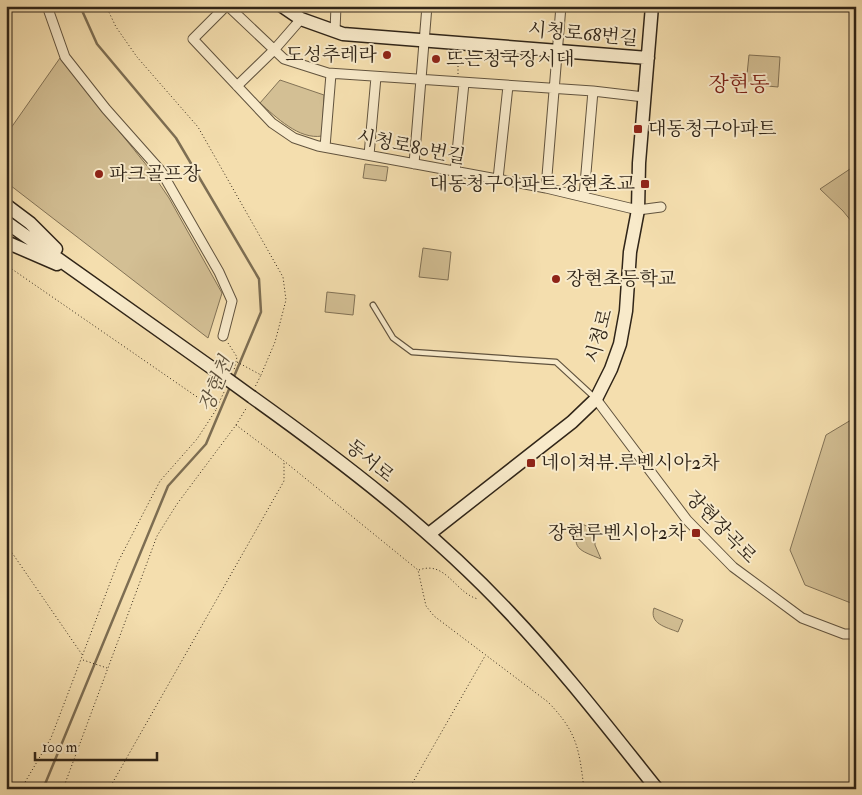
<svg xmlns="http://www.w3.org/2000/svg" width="862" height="795" font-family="'IM FELL Double Pica','Noto Serif KR',serif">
	<rect width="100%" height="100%" fill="#f4deae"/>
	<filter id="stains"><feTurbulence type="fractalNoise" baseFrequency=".004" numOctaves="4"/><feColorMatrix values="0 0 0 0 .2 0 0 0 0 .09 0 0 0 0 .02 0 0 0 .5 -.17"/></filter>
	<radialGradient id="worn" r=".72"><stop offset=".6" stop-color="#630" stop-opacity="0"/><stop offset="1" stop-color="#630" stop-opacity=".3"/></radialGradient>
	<path fill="#d3bf94" stroke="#827256" d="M749,55L780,57L778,87L746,84Z
		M60,58L148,167L169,198L222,293L208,338L6,182V135Z
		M280,80L324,95L322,136C299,140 276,117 260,103Z
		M365,164L388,167L386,181L363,178Z
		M856,165V227L843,211L820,189Z
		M423,248L451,252L448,280L419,277Z
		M327,292L355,295L353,315L325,312Z
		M856,417V605L805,585L790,550L826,435Z
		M580,523L595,530V545L601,559C579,550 570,549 580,523Z
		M654,608L683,620L678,632C666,627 649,624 654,608Z"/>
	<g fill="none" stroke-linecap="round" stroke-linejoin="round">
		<path stroke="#7d6e53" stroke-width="2.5" d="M80,6L97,44L176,138L259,279L261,312L233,379
			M43,789L168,486L206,444L230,387"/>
		<defs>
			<path id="lane" d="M373,305L393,338L412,352L556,362L594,397"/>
			<path id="street" d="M47,6L65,57L106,109L161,171L219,272L232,301L223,336
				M226,6L193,39L272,123L294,138L318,146L546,188L638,210L661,207
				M228,6L284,59L328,73L593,91L644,97
				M546,6L561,7
				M335,31L336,6
				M237,86L274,50L301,19
				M325,147L331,74
				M369,155L376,77
				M414,164L427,6
				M455,172L464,83
				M498,179L508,86
				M546,188L561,6
				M584,196L593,91
				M596,399L687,520L733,567L802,618L844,634H856"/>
			<path id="secondary" d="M282,6L301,19L343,34L648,58
				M6,205L30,223L56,249
				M6,222L212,368
				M6,242L57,264
				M252,397C343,462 432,530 509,612C562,668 609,729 657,789
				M429,534L572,422L596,399L611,369L620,344L626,311L630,252L638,210L639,163L652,6"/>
		</defs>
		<use href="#lane" stroke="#61533e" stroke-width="7"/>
		<use href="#street" stroke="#61533e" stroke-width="11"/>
		<use href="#secondary" stroke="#302518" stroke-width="15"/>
		<path stroke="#302518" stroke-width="1" stroke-dasharray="1 2.5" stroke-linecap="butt" d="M106,6L116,27L137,57L198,127L283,277L286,300L275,342L261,375
			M458,74V53
			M6,265L216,410L197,439L160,481L118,562L51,738L21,789
			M228,343L237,357L234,370
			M237,362L261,375L255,387
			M216,409L225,390
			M236,425L247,407
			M6,544L83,656
			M419,570C446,560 455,593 478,599
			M83,660L107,668
			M63,789L157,536L177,504L236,425L284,461L418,570L426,606L434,616L548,702C577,732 579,748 584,789
			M109,789L284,481V462
			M409,789L485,656"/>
		<use href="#lane" stroke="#f8eaca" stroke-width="4.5"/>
		<use href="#street" stroke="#f8eaca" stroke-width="9"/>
		<use href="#secondary" stroke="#f8eaca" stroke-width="12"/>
		<defs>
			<path id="secondary-bridge" d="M212,368L252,397"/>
		</defs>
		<use href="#secondary-bridge" stroke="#302518" stroke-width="15" stroke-linecap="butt"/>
		<use href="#secondary-bridge" stroke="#f8eaca" stroke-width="12"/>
	</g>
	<g fill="#8f2418" stroke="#f8eaca" stroke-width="2">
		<circle cx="387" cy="55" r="5"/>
		<circle cx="436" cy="59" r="5"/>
		<rect x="633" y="124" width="10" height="10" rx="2.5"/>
		<circle cx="99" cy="174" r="5"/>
		<rect x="640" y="179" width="10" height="10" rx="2.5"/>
		<circle cx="556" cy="279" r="5"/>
		<rect x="526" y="458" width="10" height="10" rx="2.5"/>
		<rect x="691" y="528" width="10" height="10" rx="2.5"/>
	</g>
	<g text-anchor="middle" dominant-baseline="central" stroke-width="4" stroke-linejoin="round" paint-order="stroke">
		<g font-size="19" fill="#302518" stroke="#f8eaca">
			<text transform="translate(583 34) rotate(5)">시청로68번길</text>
			<text transform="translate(411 147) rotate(11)">시청로80번길</text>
			<text transform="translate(599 336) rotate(-75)">시청로</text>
			<text transform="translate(370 461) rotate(39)">동서로</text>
			<text transform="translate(721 527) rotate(46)">장현장곡로</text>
		</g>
		<g font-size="19" fill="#302518" stroke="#f8eaca" text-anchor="start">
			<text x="377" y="55" text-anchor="end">도성추레라</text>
			<text x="446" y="59">뜨는청국장시대</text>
			<text x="648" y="129">대동청구아파트</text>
			<text x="109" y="174">파크골프장</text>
			<text x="635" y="184" text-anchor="end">대동청구아파트.장현초교</text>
			<text x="566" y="279">장현초등학교</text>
			<text x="541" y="463">네이쳐뷰.루벤시아2차</text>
			<text x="686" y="533" text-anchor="end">장현루벤시아2차</text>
		</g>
		<g font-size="20" font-style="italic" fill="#5d503b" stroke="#f8eaca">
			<text transform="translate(216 384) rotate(-67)">장현천</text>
		</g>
		<g font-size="21" fill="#7a1f14" stroke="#f8eaca">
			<text x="739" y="84">장현동</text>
		</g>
	</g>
	<rect width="862" height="795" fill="none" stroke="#f4deae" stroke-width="25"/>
	<rect x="8" y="8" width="847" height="780" fill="none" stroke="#302518" stroke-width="2.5"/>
	<rect x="12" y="12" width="837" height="770" fill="none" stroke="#302518"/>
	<path d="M35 752v8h122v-8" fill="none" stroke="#302518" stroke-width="2.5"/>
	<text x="42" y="752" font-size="15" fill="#302518" stroke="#f8eaca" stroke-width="4" paint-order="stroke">100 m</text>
	<rect width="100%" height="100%" filter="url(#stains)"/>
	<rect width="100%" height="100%" fill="url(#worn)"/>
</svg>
